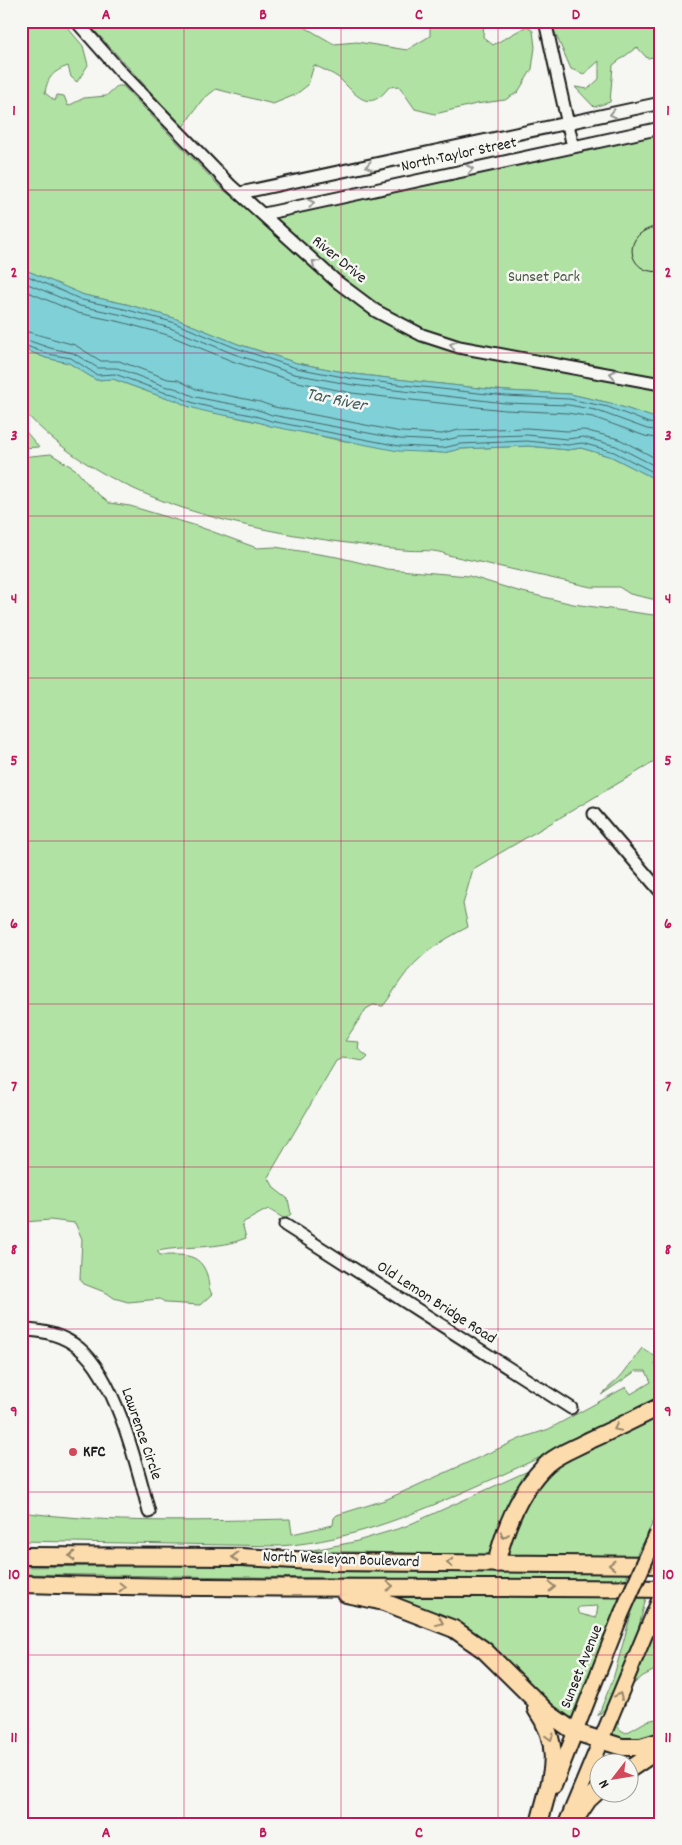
<svg xmlns="http://www.w3.org/2000/svg" width="682" height="1845" font-family="Dekko,sans-serif">
	<rect width="100%" height="100%" fill="#f6f6f2"/>
	<filter id="ink" filterUnits="userSpaceOnUse"><feTurbulence type="fractalNoise" baseFrequency=".02" numOctaves="2"/><feDisplacementMap in="SourceGraphic" scale="10" xChannelSelector="R" yChannelSelector="G"/><feConvolveMatrix kernelMatrix="1 2 1 2 8 2 1 2 1" color-interpolation-filters="sRGB"/></filter>
	<g filter="url(#ink)">
		<path fill="#b0e3a3" stroke="#668060" fill-rule="evenodd" d="M21,21H62L83,46L88,65L77,82L71,77L68,66C53,71 47,78 45,93L55,101L57,95L64,96L68,106L84,98L106,96L117,86H123L219,186L260,220L661,133V420L610,403L570,394L506,391L405,380L354,374L297,363L238,344L174,318L126,304L84,295L21,268Z
			M86,21H299L301,25L334,44L357,42L407,50L430,36V21H484L483,37L493,45L527,26L533,31L535,47L532,69L518,92L505,100L476,104L435,114L415,109L399,86L389,87C368,115 356,94 339,78C332,73 322,69 314,65L308,85L295,95L273,104L216,89L202,100L183,127Z
			M564,21H661V56L647,58L637,47L613,65L610,102L594,107L575,87L588,89L599,79V61L584,74L571,69L553,28Z
			M21,348L46,358L69,363L96,380L113,379L165,398H172L190,407L338,440L443,453L460,449L528,446L568,450L581,448L612,457L661,482V601L630,594L619,587H591L448,555C433,548 420,552 404,550C385,549 366,545 347,543C231,527 103,500 21,408Z
			M21,426L39,447L21,448Z
			M51,454L75,469L93,490L109,503L130,506L197,526L257,548L275,547L337,557L387,569L469,576L518,591L573,604L661,616V758L473,869L463,904L468,927C442,940 417,956 401,980C394,989 390,998 383,1006L373,1005L366,1009L345,1041L359,1042L358,1049L368,1057L364,1061L343,1058L336,1061L268,1177L275,1189L288,1199L291,1214L285,1219L268,1209L242,1223L246,1238C218,1250 187,1245 157,1251L160,1255C179,1256 199,1250 207,1275C209,1282 208,1288 212,1294L200,1305L166,1303L160,1299L128,1302L114,1298L107,1293L84,1284L80,1279L82,1239L75,1223L50,1220L24,1222L21,1224V457Z
			M642,1348L658,1358L655,1365L661,1368V1402C606,1427 550,1453 495,1478C426,1509 356,1541 279,1546L21,1541V1512C109,1524 201,1521 290,1519L292,1534L333,1525L334,1518L337,1515L385,1500L522,1438L549,1429L626,1387L631,1394L651,1382L646,1371H636L601,1395L622,1375Z
			M661,1411V1507L635,1558L308,1551L354,1542L404,1527Z
			M275,1564L630,1569L625,1582L21,1574V1567Z
			M637,1593L647,1594L638,1630L607,1706L598,1716L613,1679Z
			M446,1595H620L574,1723L421,1609L395,1597ZM598,1606L596,1618L580,1614L577,1610L579,1607Z
			M661,1606V1667L643,1676L631,1686Z
			M661,1718V1736L646,1741L615,1739L613,1733L618,1721L619,1729L626,1733L647,1721Z"/>
		<path fill="#80d1d7" stroke="#58898c" d="M21,268L84,295L126,304L174,318L238,344L297,363L354,374L405,380L506,391L570,394L610,403L661,420V482L612,457L581,448L568,450L528,446L460,449L443,453L398,451L270,426C244,416 216,416 190,407C181,404 175,398 165,398L113,379L96,380L69,363L46,358L21,348Z"/>
		<g fill="none" stroke-linecap="round" stroke-linejoin="round">
			<path stroke="#446467" stroke-width="1" d="M21,273L82,300L124,309L172,322L236,348L296,368L354,379L404,385L506,396L569,399L608,407L649,423L661,425
				M21,281L80,306L123,315L170,328L234,354L294,374L353,385L403,391L505,403L569,405L595,410L647,429L661,431
				M21,289L78,313L121,322L168,335L232,361L293,381L352,393L402,399L505,410L567,413L593,417L645,436L661,439
				M21,330L75,345L101,361H119L168,379L178,380L196,389L260,402L274,407L401,432L442,434L459,430L527,428L567,431L584,430L619,439L661,461
				M21,338L50,348L73,353L98,368H117L167,387C178,387 186,394 196,397C221,403 248,405 272,415L400,439L442,441L459,437L527,435L567,439L583,437L616,446L661,469
				M21,344L48,354L71,358L97,375L115,374L166,393C176,393 182,399 191,402C217,411 245,411 271,421L399,446L443,448L460,444L527,441L568,445L582,443L614,452L661,476"/>
			<defs>
				<path id="minor" d="M76,21L122,73L230,185L336,281L376,311L422,335L459,347L661,384
					M545,21L573,147
					M240,193L661,103
					M264,214L661,128
					M594,814L661,892
					M285,1225L571,1408
					M21,1330C42,1330 62,1334 79,1348C116,1378 137,1466 149,1512"/>
				<path id="major" d="M554,1786L621,1615
					M566,1824L661,1596"/>
				<path id="highway" d="M21,1556L242,1557L328,1562L661,1565
					M496,1564C505,1527 520,1489 548,1463C560,1453 575,1448 588,1441C613,1430 637,1418 661,1406
					M21,1584C234,1590 448,1586 661,1589
					M346,1594L384,1602L454,1629L484,1650L548,1713L575,1732L622,1747H641L661,1741
					M536,1709C565,1750 550,1779 539,1824
					M630,1769L661,1748
					M572,1824L588,1800L600,1789"/>
			</defs>
			<use href="#minor" stroke="#1c1c1c" stroke-width="15"/>
			<use href="#major" stroke="#1c1c1c" stroke-width="18"/>
			<use href="#highway" stroke="#1c1c1c" stroke-width="20"/>
			<use href="#minor" stroke="#f6f6f2" stroke-width="11"/>
			<use href="#major" stroke="#fcdcac" stroke-width="14"/>
			<use href="#highway" stroke="#fcdcac" stroke-width="16"/>
			<path stroke="#1c1c1c" stroke-width="1" d="M661,226C618,230 627,277 661,271"/>
			<defs>
				<path id="major-bridge" d="M621,1615L657,1534"/>
			</defs>
			<use href="#major-bridge" stroke="#1c1c1c" stroke-width="18" stroke-linecap="butt"/>
			<use href="#major-bridge" stroke="#fcdcac" stroke-width="14"/>
		</g>
		<defs><path id="oneway-chevron" d="M-2-3.5L2.5 0L-2 3.5" fill="none" stroke-width="1.6" stroke-linecap="round" stroke-linejoin="round" transform="scale(1.25)"/></defs>
		<g stroke="#949492">
			<use href="#oneway-chevron" transform="translate(613 114) rotate(168)"/>
			<use href="#oneway-chevron" transform="translate(369 166) rotate(168)"/>
			<use href="#oneway-chevron" transform="translate(470 169) rotate(-12)"/>
			<use href="#oneway-chevron" transform="translate(311 203) rotate(-12)"/>
			<use href="#oneway-chevron" transform="translate(315 263) rotate(-139)"/>
			<use href="#oneway-chevron" transform="translate(453 345) rotate(-164)"/>
			<use href="#oneway-chevron" transform="translate(613 374) rotate(-168)"/>
		</g>
		<g stroke="#97866b">
			<use href="#oneway-chevron" transform="translate(617 1428) rotate(154)"/>
			<use href="#oneway-chevron" transform="translate(504 1535) rotate(109)"/>
			<use href="#oneway-chevron" transform="translate(72 1556) rotate(-180)"/>
			<use href="#oneway-chevron" transform="translate(235 1557) rotate(-179)"/>
			<use href="#oneway-chevron" transform="translate(450 1563) rotate(-179)"/>
			<use href="#oneway-chevron" transform="translate(612 1565) rotate(-179)"/>
			<use href="#oneway-chevron" transform="translate(390 1586)"/>
			<use href="#oneway-chevron" transform="translate(122 1587) rotate(1)"/>
			<use href="#oneway-chevron" transform="translate(552 1587) rotate(1)"/>
			<use href="#oneway-chevron" transform="translate(440 1622) rotate(24)"/>
			<use href="#oneway-chevron" transform="translate(619 1696) rotate(-67)"/>
			<use href="#oneway-chevron" transform="translate(550 1737) rotate(74)"/>
		</g>
	</g>
	<path fill="none" stroke="#c2185b" stroke-width="1" stroke-opacity="0.55" d="M184,21V1824M341,21V1824M498,21V1824M21,190H661M21,353H661M21,516H661M21,678H661M21,841H661M21,1004H661M21,1167H661M21,1329H661M21,1492H661M21,1655H661"/>
	<circle fill="#d1495b" stroke="#f6f6f2" stroke-width="2" cx="73" cy="1452" r="5"/>
	<g text-anchor="middle" dominant-baseline="central" stroke-width="5" stroke-linejoin="round" paint-order="stroke">
		<g font-size="16" fill="#1c1c1c" stroke="#f6f6f2">
			<text transform="translate(459 155) rotate(-12)">North Taylor Street</text>
			<text transform="translate(339 260) rotate(39)">River Drive</text>
			<text transform="translate(436 1303) rotate(33)">Old Lemon Bridge Road</text>
			<text transform="translate(141 1434) rotate(71)">Lawrence Circle</text>
			<text transform="translate(341 1560) rotate(2)">North Wesleyan Boulevard</text>
			<text transform="translate(582 1667) rotate(-68)">Sunset Avenue</text>
		</g>
		<g font-size="16" fill="#485844" stroke="#f6f6f2">
			<text x="544" y="277">Sunset Park</text>
		</g>
		<g font-size="16" font-weight="bold" fill="#1c1c1c" stroke="#f6f6f2" text-anchor="start">
			<text x="83" y="1452">KFC</text>
		</g>
		<g font-size="18" font-style="italic" fill="#3f5b5d" stroke="#f6f6f2">
			<text transform="translate(336 401) rotate(12)">Tar River</text>
		</g>
	</g>
	<rect width="682" height="1845" fill="none" stroke="#f6f6f2" stroke-width="55"/>
	<g transform="translate(614 1778) rotate(239)"><circle r="24" fill="#f6f6f2" stroke="#9f9f9c"/>
	<path d="M0-4L9 19L0 12L-9 19Z" fill="#d1495b"/>
	<text y="-8" font-size="14" font-weight="bold" text-anchor="middle" fill="#1c1c1c">N</text>
	</g>
	<rect x="28" y="28" width="626" height="1790" fill="none" stroke="#c2185b" stroke-width="2"/>
	<g font-size="16" text-anchor="middle" font-weight="bold" fill="#c2185b">
		<text x="106" y="19">A</text>
		<text x="263" y="19">B</text>
		<text x="419" y="19">C</text>
		<text x="576" y="19">D</text>
		<text x="14" y="115">1</text>
		<text x="668" y="115">1</text>
		<text x="14" y="277">2</text>
		<text x="668" y="277">2</text>
		<text x="14" y="440">3</text>
		<text x="668" y="440">3</text>
		<text x="14" y="603">4</text>
		<text x="668" y="603">4</text>
		<text x="14" y="765">5</text>
		<text x="668" y="765">5</text>
		<text x="14" y="928">6</text>
		<text x="668" y="928">6</text>
		<text x="14" y="1091">7</text>
		<text x="668" y="1091">7</text>
		<text x="14" y="1254">8</text>
		<text x="668" y="1254">8</text>
		<text x="14" y="1416">9</text>
		<text x="668" y="1416">9</text>
		<text x="14" y="1579">10</text>
		<text x="668" y="1579">10</text>
		<text x="14" y="1742">11</text>
		<text x="668" y="1742">11</text>
		<text x="106" y="1837">A</text>
		<text x="263" y="1837">B</text>
		<text x="419" y="1837">C</text>
		<text x="576" y="1837">D</text>
	</g>
</svg>
